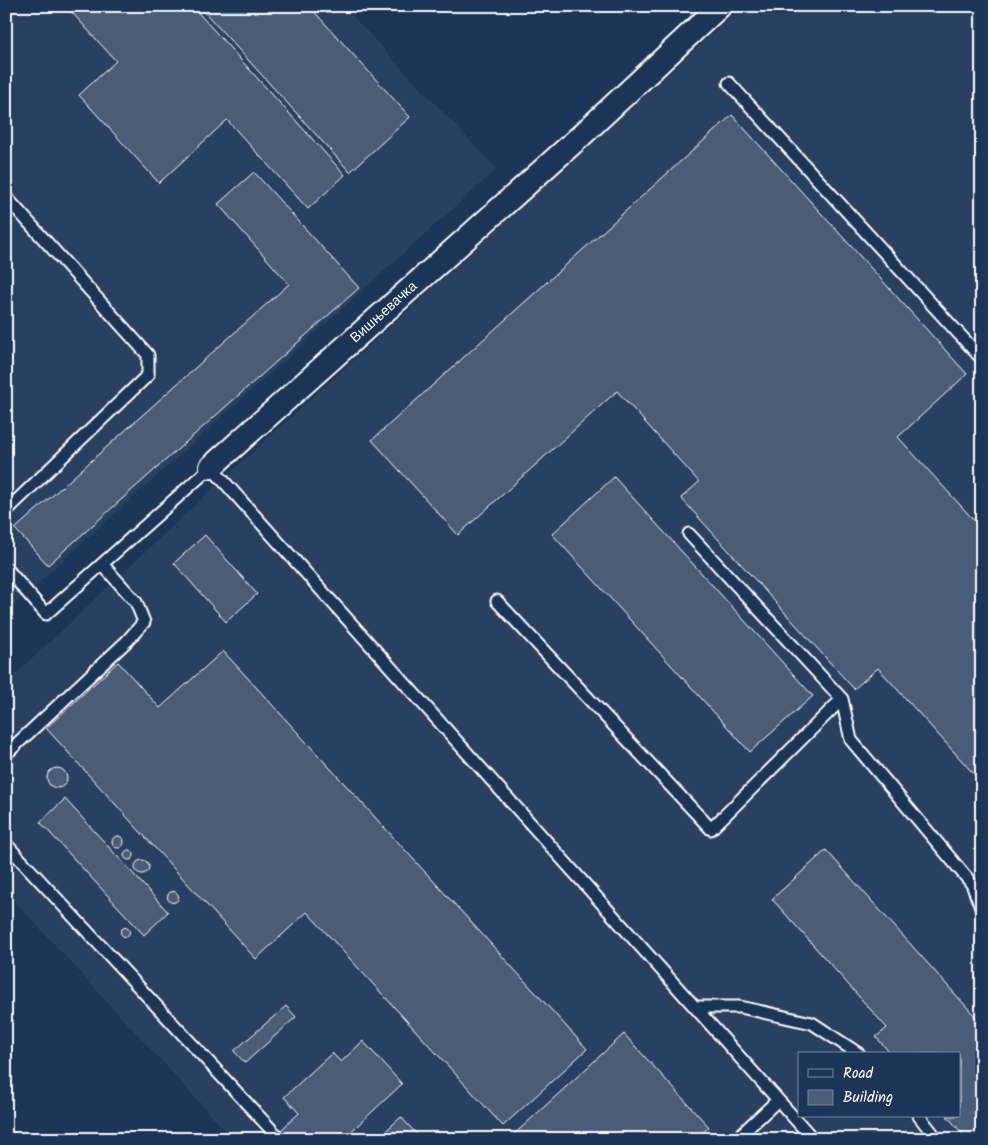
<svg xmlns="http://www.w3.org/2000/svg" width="988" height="1145" font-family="Kalam,sans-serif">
	<rect width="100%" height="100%" fill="#1d3557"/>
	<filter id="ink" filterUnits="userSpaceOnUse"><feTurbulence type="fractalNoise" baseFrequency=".02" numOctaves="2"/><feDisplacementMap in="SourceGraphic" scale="10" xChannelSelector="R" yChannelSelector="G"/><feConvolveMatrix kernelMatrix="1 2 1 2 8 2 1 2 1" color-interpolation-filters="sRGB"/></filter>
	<g filter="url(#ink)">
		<path fill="#2a4161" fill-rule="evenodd" d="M6,6H343L497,169L6,612Z
			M743,6H982V1139H233L6,892V683L215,486ZM799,1054H959V1116H799Z"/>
		<path fill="#4a5d79" stroke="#fff" d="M66,6H192L345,175L308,209L227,120L159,183L79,95L116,61Z
			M199,6H309L410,117L350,172Z
			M732,115L967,374L898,437L982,529V783L878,668L854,689L681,498L699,482L617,391L458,535L372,440Z
			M254,172L359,288L48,565L15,529L289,284L218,204Z
			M614,477L813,696L750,752L552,534Z
			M205,535L257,594L226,622L174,563Z
			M223,651L587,1049L503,1126L307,912L256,959L46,728L118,662L160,708Z
			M47 778a10 10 0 1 1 20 0a10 10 0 1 1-20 0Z
			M65,799L168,912L144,935L40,822Z
			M112 842a6 6 0 1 1 12 0a6 6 0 1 1-12 0Z
			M124 855a5 5 0 1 1 10 0a5 5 0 1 1-10 0Z
			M826,850L982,1024V1139H967L947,1116H959V1054H891L876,1037L887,1028L772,899Z
			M135 867a7 7 0 1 1 14 0a7 7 0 1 1-14 0Z
			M167.5 897a5.5 5.5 0 1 1 11 0a5.5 5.5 0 1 1-11 0Z
			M120.5 932a4.5 4.5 0 1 1 9 0a4.5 4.5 0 1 1-9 0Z
			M286,1006L296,1017L245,1063L234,1051Z
			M624,1034L709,1127L696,1139H509Z
			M363,1041L402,1084L343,1139H288L281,1130L299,1113L284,1097L332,1053L341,1062Z
			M401,1117L421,1139H377Z"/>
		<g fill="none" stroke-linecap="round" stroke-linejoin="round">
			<defs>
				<path id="lane" d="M729,83L982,359
					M6,197L148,355V375L6,511
					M689,534L842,699L851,740L972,884L982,910
					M6,568L46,614L211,467L813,1139
					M497,601L711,829L842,699
					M6,754L127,641L144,622L136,602L102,564
					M6,844L280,1139
					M695,1007H740L812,1023L859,1054
					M919,1116L937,1139
					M736,1139L778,1100"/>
				<g id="street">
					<path id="s1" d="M211,467L584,133L720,6"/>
				</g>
			</defs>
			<use href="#lane" stroke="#fff" stroke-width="15"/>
			<use href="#street" stroke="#fff" stroke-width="26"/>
			<use href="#lane" stroke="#1d3557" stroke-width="11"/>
			<use href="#street" stroke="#1d3557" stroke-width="22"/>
		</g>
	</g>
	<g text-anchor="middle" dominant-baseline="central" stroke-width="5" stroke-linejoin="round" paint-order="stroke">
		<g font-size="14" fill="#fff" stroke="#1d3557">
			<text stroke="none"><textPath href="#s1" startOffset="232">Вишњевачка</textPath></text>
		</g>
	</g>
	<rect width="988" height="1145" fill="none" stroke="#1d3557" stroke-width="25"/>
	<rect x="12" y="12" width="963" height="1120" fill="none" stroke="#fff" stroke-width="2" filter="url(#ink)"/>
	<rect x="798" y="1052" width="162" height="65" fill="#1d3557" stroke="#77869a"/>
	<rect x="808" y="1069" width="25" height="8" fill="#1d3557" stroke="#77869a"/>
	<text x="843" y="1078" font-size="15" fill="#ffffff">Road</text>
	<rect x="808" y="1090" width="25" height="15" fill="#4a5d79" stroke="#77869a"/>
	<text x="843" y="1102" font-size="15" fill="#ffffff">Building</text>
</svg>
